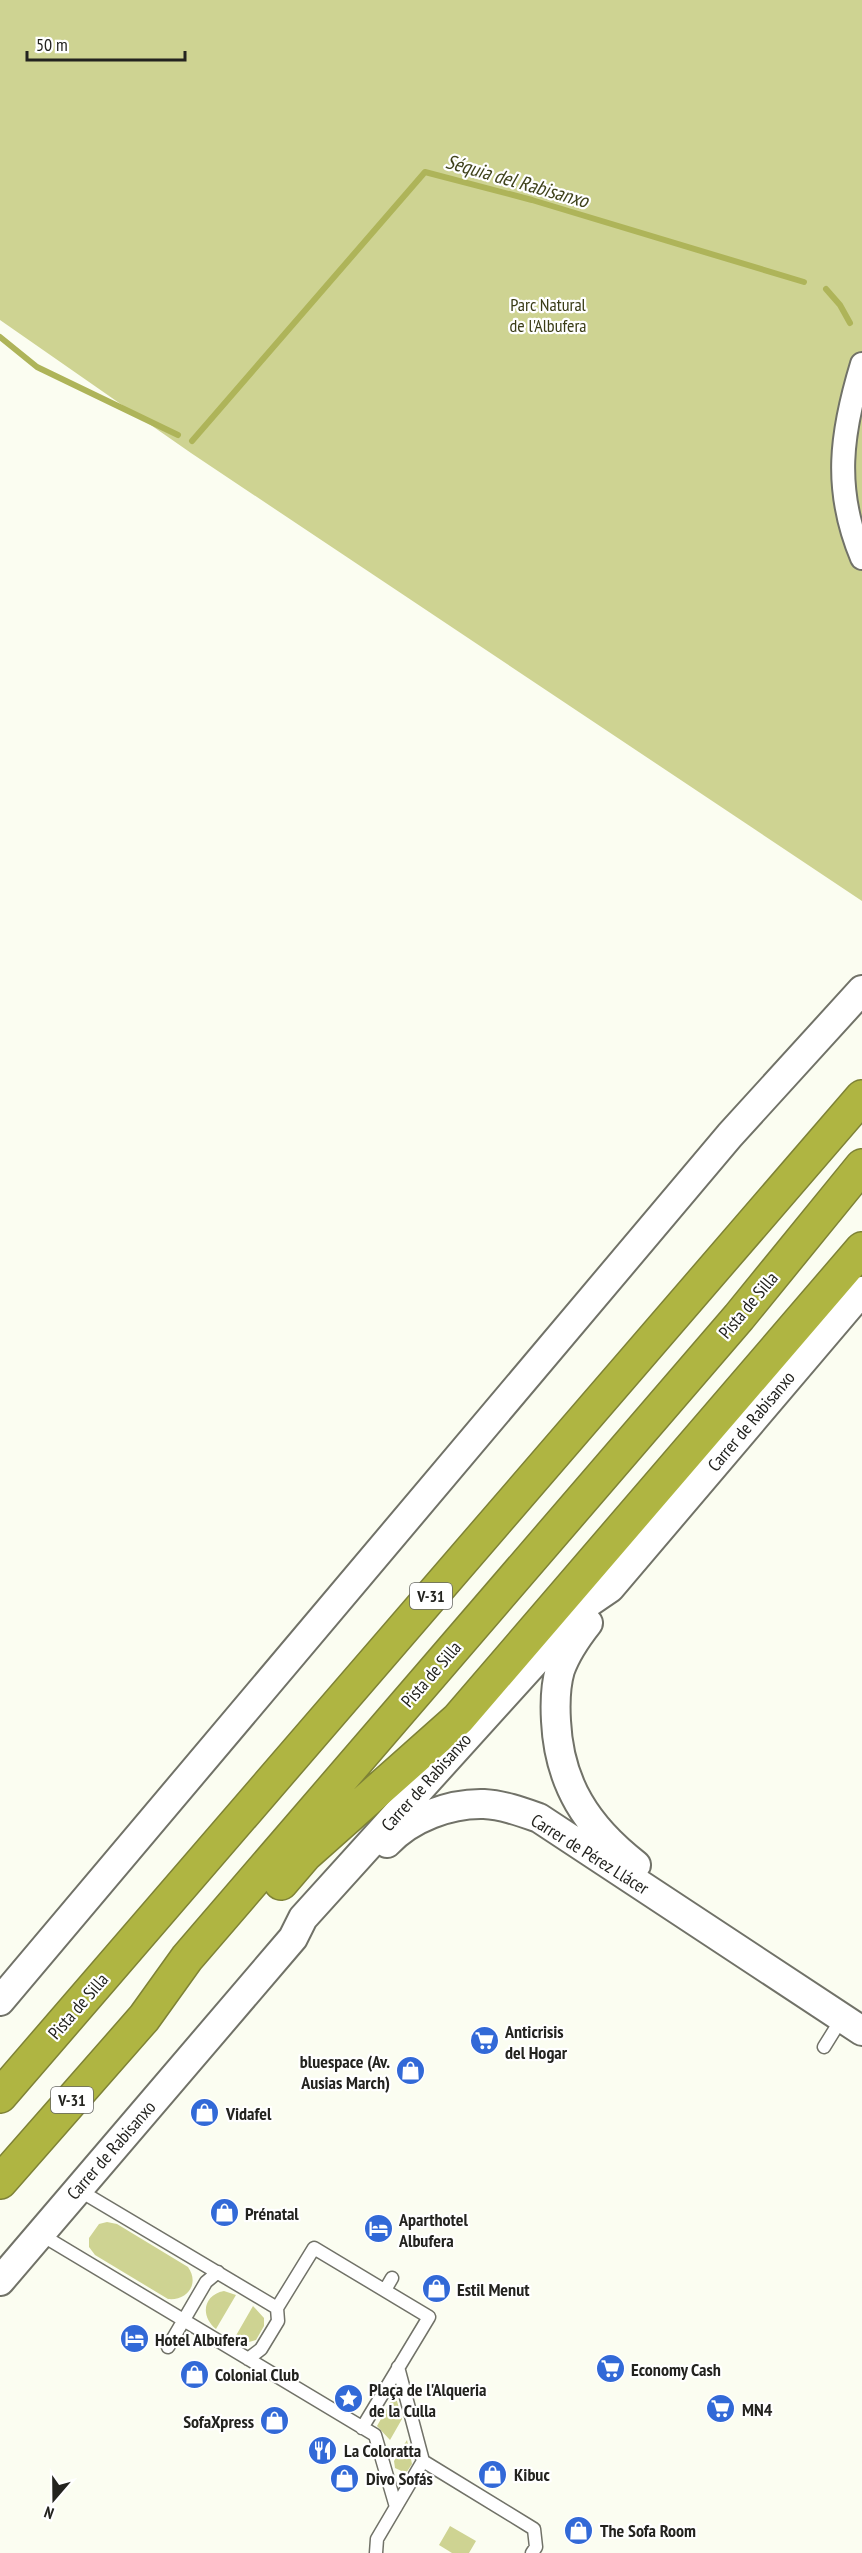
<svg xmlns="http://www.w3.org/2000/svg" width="862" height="2553" font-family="'PT Sans Narrow',sans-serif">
	<rect width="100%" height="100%" fill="#fbfdf1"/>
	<path fill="#ced392" d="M0,0H862V901L191,453L0,320Z
		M107,2222L117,2224L188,2267C200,2284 187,2301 168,2299L95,2255L89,2247V2238L99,2224Z
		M224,2291L236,2295L216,2329C200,2316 203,2295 224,2291Z
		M253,2306L264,2318V2326L256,2340L242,2344L234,2339Z
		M393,2398L397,2401L402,2419L390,2440L377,2426Z
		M407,2440L412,2464L406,2473L395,2468L394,2461Z
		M450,2526L476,2541L469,2553H452L439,2545Z"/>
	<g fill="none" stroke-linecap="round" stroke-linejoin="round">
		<path stroke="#aeb459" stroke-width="6" d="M826,289L840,305L850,323
			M0,337L37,367L178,435
			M192,441L425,172L532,200L804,282"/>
		<defs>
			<path id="service" d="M824,2047L842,2018
				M77,2189L277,2308
				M40,2234L375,2435L396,2507
				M385,2290L392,2278
				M168,2347L206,2282L218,2272
				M248,2359L261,2349L278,2321L277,2308L314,2248L429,2317L362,2428
				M398,2367L423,2461L534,2529L536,2547L532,2553
				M376,2553L377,2539L423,2461"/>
			<path id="minor" d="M862,364C841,433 833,489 862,558"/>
			<path id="tertiary" d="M588,1623C577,1637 566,1653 560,1670C555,1687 555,1704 556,1721C559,1784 587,1827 636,1865
				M387,1843C410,1818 450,1803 484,1804C503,1805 522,1812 539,1818L862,2031
				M0,2001L730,1135L862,990
				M0,2281L293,1938L303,1918L588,1603L610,1588L862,1291"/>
			<path id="motorway" d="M281,1883L305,1855L458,1719L862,1249
				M0,2096L862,1097
				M0,2182L144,2018L187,1958L739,1317L862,1166"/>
		</defs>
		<use href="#service" stroke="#717268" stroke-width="15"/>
		<use href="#minor" stroke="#717268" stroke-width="26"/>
		<use href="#tertiary" stroke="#717268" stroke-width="32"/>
		<use href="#motorway" stroke="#7e8236" stroke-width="36"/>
		<use href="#service" stroke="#fff" stroke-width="12"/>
		<use href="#minor" stroke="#fff" stroke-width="22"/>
		<use href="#tertiary" stroke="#fff" stroke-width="28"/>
		<use href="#motorway" stroke="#afb542" stroke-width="33"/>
	</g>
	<defs>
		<symbol id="supermarket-disc" viewBox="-11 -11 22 22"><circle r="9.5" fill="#3269d7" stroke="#fff"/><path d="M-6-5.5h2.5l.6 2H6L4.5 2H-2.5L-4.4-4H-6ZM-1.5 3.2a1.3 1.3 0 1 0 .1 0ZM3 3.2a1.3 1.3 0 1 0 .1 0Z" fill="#fff"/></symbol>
		<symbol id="shop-disc" viewBox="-11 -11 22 22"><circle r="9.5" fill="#3269d7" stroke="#fff"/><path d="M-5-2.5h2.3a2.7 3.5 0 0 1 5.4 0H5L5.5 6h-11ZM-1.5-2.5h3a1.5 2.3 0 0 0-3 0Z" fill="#fff"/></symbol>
		<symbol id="hotel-disc" viewBox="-11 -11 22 22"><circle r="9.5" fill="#3269d7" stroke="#fff"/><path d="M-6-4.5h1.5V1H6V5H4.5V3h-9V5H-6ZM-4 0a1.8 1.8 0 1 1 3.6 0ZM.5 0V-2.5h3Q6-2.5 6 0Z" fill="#fff"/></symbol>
		<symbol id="sight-disc" viewBox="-11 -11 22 22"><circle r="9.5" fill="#3269d7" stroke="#fff"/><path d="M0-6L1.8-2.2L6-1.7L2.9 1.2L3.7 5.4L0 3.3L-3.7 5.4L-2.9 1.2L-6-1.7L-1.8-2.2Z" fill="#fff"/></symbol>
		<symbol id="restaurant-disc" viewBox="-11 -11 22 22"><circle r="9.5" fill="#3269d7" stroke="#fff"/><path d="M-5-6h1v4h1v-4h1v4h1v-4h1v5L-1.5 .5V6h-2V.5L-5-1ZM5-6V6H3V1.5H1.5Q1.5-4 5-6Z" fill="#fff"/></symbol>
	</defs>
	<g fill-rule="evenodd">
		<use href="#supermarket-disc" x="468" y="2024" width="33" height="33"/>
		<use href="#shop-disc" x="394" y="2054" width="33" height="33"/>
		<use href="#shop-disc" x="188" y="2096" width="33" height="33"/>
		<use href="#shop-disc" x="208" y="2196" width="33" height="33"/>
		<use href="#hotel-disc" x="362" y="2212" width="33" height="33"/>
		<use href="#shop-disc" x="420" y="2272" width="33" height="33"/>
		<use href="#hotel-disc" x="118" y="2322" width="33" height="33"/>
		<use href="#supermarket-disc" x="594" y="2352" width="33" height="33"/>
		<use href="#shop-disc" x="178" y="2358" width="33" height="33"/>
		<use href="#sight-disc" x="332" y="2382" width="33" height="33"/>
		<use href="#supermarket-disc" x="704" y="2392" width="33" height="33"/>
		<use href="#shop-disc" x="258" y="2404" width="33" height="33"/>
		<use href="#restaurant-disc" x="306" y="2434" width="33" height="33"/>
		<use href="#shop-disc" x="476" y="2458" width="33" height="33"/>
		<use href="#shop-disc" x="328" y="2462" width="33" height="33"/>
		<use href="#shop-disc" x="562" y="2514" width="33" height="33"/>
	</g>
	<g text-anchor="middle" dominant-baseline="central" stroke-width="4.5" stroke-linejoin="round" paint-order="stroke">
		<g fill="#fff" stroke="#656562" stroke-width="1.5">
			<rect x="410" y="1583" width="42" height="26" rx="4.5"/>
			<rect x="51" y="2087" width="42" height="26" rx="4.5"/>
		</g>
		<g font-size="16" font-weight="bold" fill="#23231f">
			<text x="431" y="1596">V-31</text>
			<text x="72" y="2100">V-31</text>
		</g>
		<g font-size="18" fill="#3a3c16" stroke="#fff">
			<text x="548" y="304">Parc Natural<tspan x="548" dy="21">de l'Albufera</tspan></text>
		</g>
		<g font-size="18" fill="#23231f" stroke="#fff">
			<text transform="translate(748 1305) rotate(-50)">Pista de Silla</text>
			<text transform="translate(751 1421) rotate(-50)">Carrer de Rabisanxo</text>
			<text transform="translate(431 1674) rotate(-49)">Pista de Silla</text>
			<text transform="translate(426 1782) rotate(-48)">Carrer de Rabisanxo</text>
			<text transform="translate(590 1854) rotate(32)">Carrer de Pérez Llácer</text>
			<text transform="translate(78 2006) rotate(-49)">Pista de Silla</text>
			<text transform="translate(111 2150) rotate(-49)">Carrer de Rabisanxo</text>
		</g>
		<g font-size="18" font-weight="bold" fill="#23231f" stroke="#fff" text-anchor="start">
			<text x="505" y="2031">Anticrisis<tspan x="505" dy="21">del Hogar</tspan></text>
			<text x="390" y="2061" text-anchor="end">bluespace (Av.<tspan x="390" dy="21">Ausias March)</tspan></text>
			<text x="226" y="2113">Vidafel</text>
			<text x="245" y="2213">Prénatal</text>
			<text x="399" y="2219">Aparthotel<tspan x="399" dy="21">Albufera</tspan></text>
			<text x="457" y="2289">Estil Menut</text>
			<text x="155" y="2339">Hotel Albufera</text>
			<text x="631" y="2369">Economy Cash</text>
			<text x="215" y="2374">Colonial Club</text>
			<text x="369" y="2389">Plaça de l'Alqueria<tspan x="369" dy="21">de la Culla</tspan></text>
			<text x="742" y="2409">MN4</text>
			<text x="254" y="2421" text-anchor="end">SofaXpress</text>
			<text x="344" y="2450">La Coloratta</text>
			<text x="514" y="2474">Kibuc</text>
			<text x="366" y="2478">Divo Sofás</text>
			<text x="600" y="2530">The Sofa Room</text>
		</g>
		<g font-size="20" font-style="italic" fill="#3f421b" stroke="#fff">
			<text transform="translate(517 181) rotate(16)">Séquia del Rabisanxo</text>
		</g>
	</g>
	<g transform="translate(54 2499) rotate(200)" stroke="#ffffff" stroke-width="4.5" paint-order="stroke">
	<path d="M0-4.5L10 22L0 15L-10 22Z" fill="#23231f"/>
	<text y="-9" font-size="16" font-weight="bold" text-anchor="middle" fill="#23231f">N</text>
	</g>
	<path d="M27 51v9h158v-9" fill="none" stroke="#23231f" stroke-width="3"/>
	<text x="36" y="51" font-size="18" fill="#23231f" stroke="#ffffff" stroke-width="4.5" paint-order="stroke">50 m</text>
</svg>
